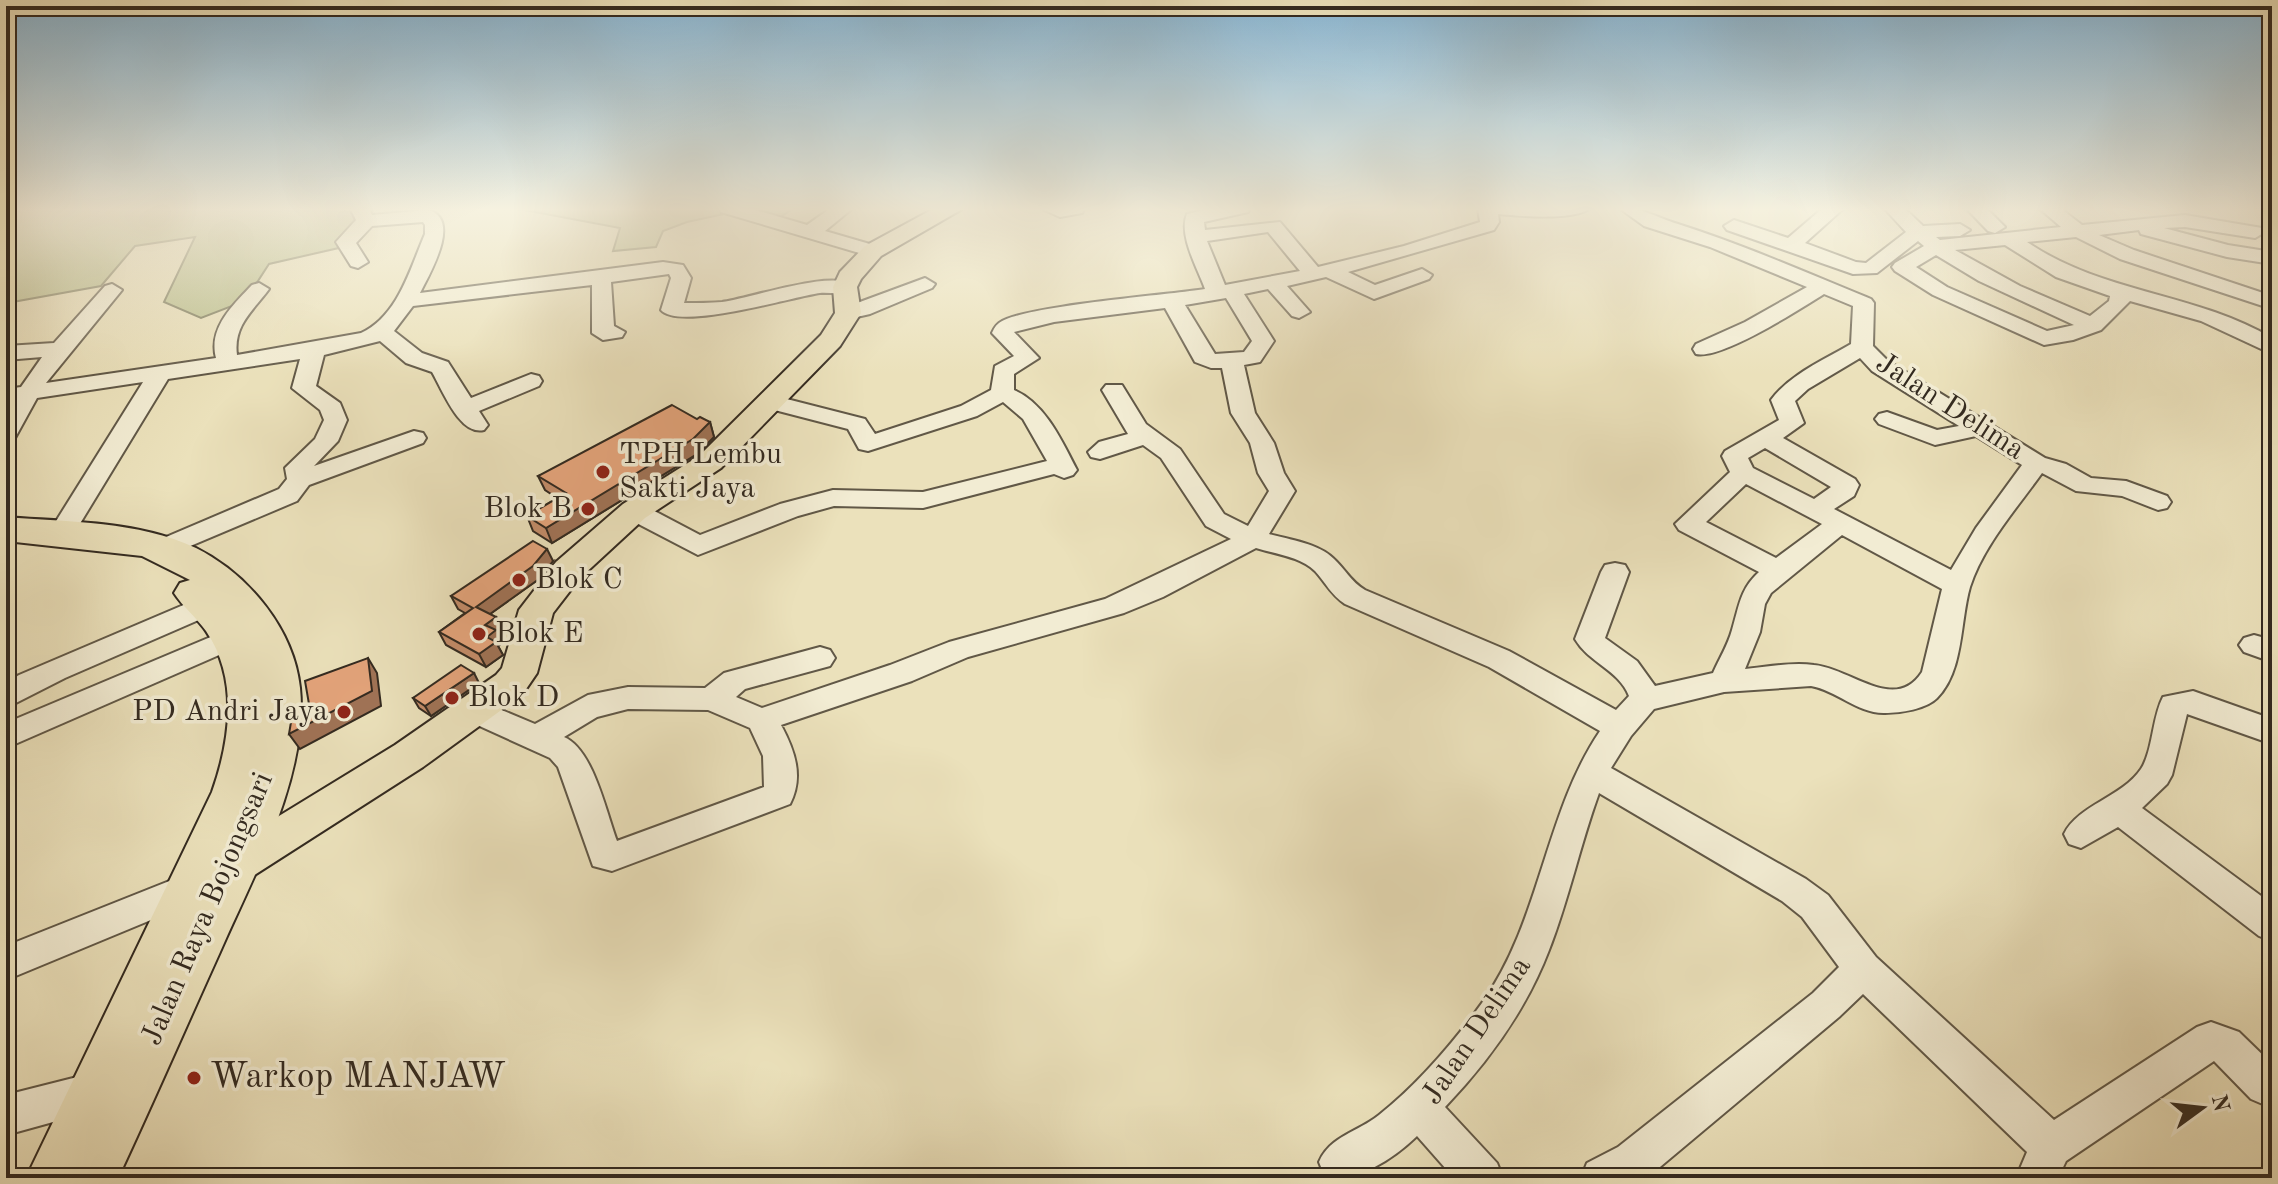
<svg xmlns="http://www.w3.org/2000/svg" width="2278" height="1184" font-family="'Old Standard TT',serif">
	<rect width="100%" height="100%" fill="#ebe1bb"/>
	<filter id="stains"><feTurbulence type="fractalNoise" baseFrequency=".0025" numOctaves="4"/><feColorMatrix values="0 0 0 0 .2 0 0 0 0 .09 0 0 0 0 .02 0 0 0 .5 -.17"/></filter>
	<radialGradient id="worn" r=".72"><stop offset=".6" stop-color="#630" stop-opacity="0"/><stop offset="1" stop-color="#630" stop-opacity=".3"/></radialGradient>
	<path fill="#bcc18d" stroke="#787656" stroke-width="2" d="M6,208H357L362,220L343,247L269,264L245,301L201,318L164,302L195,237L135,246L101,286L7,303Z
		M514,208H794L774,221L733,212L687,222L663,231L656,247L613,251L620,228Z"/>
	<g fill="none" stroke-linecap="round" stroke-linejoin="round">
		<defs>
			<path id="minor" d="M350,208H369L372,215L428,210C462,219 430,273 420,293L663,262L683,265L691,278L684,303C697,303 710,303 722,302C748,299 838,267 855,287C847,297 832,292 820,293C792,297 679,331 661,310L671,278L669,274L611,282L614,326L625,332L622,337L603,340L592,333V285L413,306L394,331L422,353L448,362L471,398L531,374L539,376L542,381L539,386L479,411L488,425L484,430C460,436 443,391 432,372L406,363L380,341L324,355L316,386L340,403L347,420L338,441L314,466L414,431L423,433L426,438L423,443L309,485L297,501L162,558L152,555L149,549L152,543L279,489L287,479L285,468L315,439L324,420L320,410L292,388L300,359L168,379L70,540L61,543L52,540L48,534L143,382L37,398L15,438L6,440V411L11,402L6,403V389L21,387L42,357L6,360V346L54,343L105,286L112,284L122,290L46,383L216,358C208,328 233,305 252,285L259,283L269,289C253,311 233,325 237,355L361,333C398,316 410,269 425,234V225L423,222L372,226L356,243L368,262L358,268L351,266L336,242L356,220Z
				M719,208H749L807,225L831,208H853L825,231L880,247L883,251L880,255H866L721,212Z
				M1040,208H1084V209L1082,213L1060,217Z
				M1213,208H1250L1248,212L1204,222L1205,230L1280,222L1318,267L1404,246L1480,222L1478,208H1590C1575,221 1519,216 1498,214L1499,222L1494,230L1348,272L1375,285L1422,269L1432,275L1429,279L1374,299L1326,277L1287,286L1310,312L1299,318L1292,316L1268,289L1244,294L1274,341L1260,362L1244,365L1255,413L1274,443L1284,473L1295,491L1269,534C1290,540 1318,543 1334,559C1345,569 1351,582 1365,590L1509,651L1616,710L1629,696C1619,670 1589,663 1575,639L1601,572L1605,565L1615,563L1625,565L1629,572L1605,638L1637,661L1655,686L1713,673C1719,659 1728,645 1732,630C1739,607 1740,589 1759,572L1679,530L1675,524L1730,472L1722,456L1725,451L1779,420L1771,400C1790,374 1824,360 1851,344L1853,306L1824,294C1800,309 1721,360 1696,354L1693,349L1696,344L1745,322L1807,287L1710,247L1644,226L1619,208C1644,208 1655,217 1678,224C1744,245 1807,273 1871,299L1874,303L1873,346L1888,361L2045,458L2066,464L2091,478L2126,481L2167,496L2171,502L2167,508L2158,510L2122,496L2076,491L2042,473C2017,508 1983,546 1970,587C1960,621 1964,671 1937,698C1926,709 1901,713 1885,713C1858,714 1836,690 1811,686L1724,692L1654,709L1631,736L1611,768L1806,879L1828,895L1876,957L2054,1120L2197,1027L2211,1022L2239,1032L2272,1064V1102L2265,1105L2251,1099L2214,1061L2066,1161L2058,1178H2016L2027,1152L1863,994L1839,1017L1648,1177L1581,1178L1587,1163L1618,1147L1813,993L1839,967L1802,917L1782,901L1599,793C1580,845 1569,899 1549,950C1526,1010 1489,1061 1445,1107L1497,1163L1503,1178H1454L1417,1136C1394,1158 1358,1183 1325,1177L1319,1162C1330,1136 1358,1132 1379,1115C1418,1084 1453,1043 1482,1003C1541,921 1544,814 1600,731L1489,667L1345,604C1331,595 1326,583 1315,571C1301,557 1275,554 1256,548L1163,597L1124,613L968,657L912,681L781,725C795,751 804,777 790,804L612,871L593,866L558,767L550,758L464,719L460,711L464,703L475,699L535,724L588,695L628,687L705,688L724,673L735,670L820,647L830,650L835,658L830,666L745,689L736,697L762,708L890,665L949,642L1105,599L1231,539L1206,526L1161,458L1143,445L1100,459L1091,457L1088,452L1099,442L1128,434L1102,390L1106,385H1122L1146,424L1180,449L1224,514L1248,526L1269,491L1258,473L1250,443L1231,413L1222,368H1211L1195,362L1165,308L1054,322L1014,332L1039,358L1014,374V390C1045,403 1062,441 1077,470L1073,475L1064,478L1054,474L923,508L834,506L798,516L698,555L625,517L621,511L625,505L634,503L643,505L700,535L780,504L833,490L923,492L1047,461L1023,419L1003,402L977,416L868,451L859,449L848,429L763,407L759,402L763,397L771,395L865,419L875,434L961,406L991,390L995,366L1014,356L992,333C994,329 995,326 999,323C1021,306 1168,295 1205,289C1198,269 1178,235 1187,214ZM1268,232L1300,271L1225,285L1207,241ZM1226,298L1252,341L1244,352L1215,354L1185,305ZM1860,358L1872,371L1959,426L1937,430L1887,412L1879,414L1875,419L1879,424L1935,445L1976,436L2022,465L1976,528L1951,570L1834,509L1854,496L1859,485L1855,479L1783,438L1804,423L1795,401L1808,389ZM1765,448L1831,487L1814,499L1753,468L1748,458ZM1746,484L1822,524L1776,558L1706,522ZM1842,535L1942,589L1922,672C1895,714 1850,668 1814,665C1792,662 1767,667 1745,669L1760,632L1765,604L1771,593ZM628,709L708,710L750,728L763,756L764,787L617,841C606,812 593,749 564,737L597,717Z
				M1823,208H1844L1805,243L1856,262L1866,263L1906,232L1884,208H1904L1923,226L1960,224L1970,230L1960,236L1936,237L1940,240L2061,227L2039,208H2060L2082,225L2185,215L2262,228L2265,232L2255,238L2185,227L2164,228L2228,245L2272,252V264L2227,257L2141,234L2139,230L2099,235L2134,250L2272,296V309L2120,259L2076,237L2027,242C2103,294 2194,292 2272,338V354L2201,321L2130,301L2101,330L2073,340L2044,345L1933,295L1895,271L1892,267L1895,263L1924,246L1918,241L1877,273L1853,274L1727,230L1724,226L1734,220L1788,238ZM2005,245L2056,277L2110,296L2109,301L2090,316L2020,286L1955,250ZM1936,255L1979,281L2074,325L2047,331L1947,287L1916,267Z
				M1966,208H1986L2005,227L1995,233L1988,231Z
				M925,278L935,284L932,288L870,314L848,319L837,313L841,309Z
				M207,595L217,598L221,605L217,612L65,678L6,708V683L19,675Z
				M232,628L242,631L247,638L242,645L6,748V723Z
				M2254,635L2272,640V662L2244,652L2239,645L2244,638Z
				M2193,691L2272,719V744L2187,714L2172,775L2167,784L2142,808L2272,904V941L2259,936L2118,827L2081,848L2069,844L2064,834C2078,805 2122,797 2141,769C2153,751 2152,718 2163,697Z
				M192,872L204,876L210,887L204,898L6,980V946Z
				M97,1072L111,1078L117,1092L111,1106L6,1135V1095Z"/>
			<path id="major" d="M935,208H964L881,256L861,279L857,287L861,313L840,346L721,468L645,518L580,578L553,613L537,673L522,695L423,767L242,883L227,888L212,883L206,870L212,857L395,745L496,675L502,668L519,610L556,562L623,504L699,456L821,335L835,313L833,287L840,272L865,246Z"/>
			<path id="highway" d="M6,517C69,522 138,521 196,548C248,574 294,629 300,688C309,775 254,874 220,952C186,1027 153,1103 118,1178H26L212,792C230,741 239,679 206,631C196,617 183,607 174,593L180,583L190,580L142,556L6,541Z"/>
		</defs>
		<use href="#minor" stroke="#615847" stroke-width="4"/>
		<use href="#major" stroke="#332a20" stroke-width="4"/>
		<use href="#highway" stroke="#332a20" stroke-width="4"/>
		<use href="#minor" fill="#f2ecd3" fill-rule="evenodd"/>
		<use href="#major" fill="#ebe1bb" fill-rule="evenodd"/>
		<use href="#highway" fill="#ebe1bb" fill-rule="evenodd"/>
	</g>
	<path fill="#c48d6a" stroke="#332a20" stroke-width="2" d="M697,419L710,422L714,437L697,454L552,543L533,531L527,516L557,498L545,490L538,476Z
		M553,561L539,579L490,614L502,630L498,634L502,643L498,646L503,655L486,667L446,645L439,632L465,613L458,609L451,596Z
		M479,683L431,716L419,708L413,698Z"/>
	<path fill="#a07356" stroke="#332a20" stroke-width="2" d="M710,422L714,437L697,454L552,543L546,528Z
		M547,549L553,561L539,579L483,619L476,607Z
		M496,617L502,630L498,634L502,643L498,646L503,655L486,667L479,654L487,637L485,625Z
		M368,658L377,673L381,706L300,749L289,734Z
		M474,673L479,683L431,716L425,706Z"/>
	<path fill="#e4a47b" stroke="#332a20" stroke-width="2" d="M672,405L697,419L700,417L710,422L693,439L546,528L527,516L566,493L538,476Z
		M533,541L547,549L533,566L476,607L496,617L485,625L496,630L487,637L496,642L479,654L439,632L473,608L451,596Z
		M368,658L372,691L289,734L293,710L309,704L305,681Z
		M461,665L474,673L425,706L413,698Z"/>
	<linearGradient id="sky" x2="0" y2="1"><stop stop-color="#89b7d5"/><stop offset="0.56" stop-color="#f6f2e0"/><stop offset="1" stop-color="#f6f2e0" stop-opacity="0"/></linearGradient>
	<rect width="2278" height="374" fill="url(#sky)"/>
	<g fill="#8f2418" stroke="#f2ecd3" stroke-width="3">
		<circle cx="603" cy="472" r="8"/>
		<circle cx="588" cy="509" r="8"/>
		<circle cx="519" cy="580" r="8"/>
		<circle cx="479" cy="634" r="8"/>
		<circle cx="452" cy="698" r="8"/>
		<circle cx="344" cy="712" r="8"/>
		<circle cx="194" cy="1078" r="8"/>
	</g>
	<g text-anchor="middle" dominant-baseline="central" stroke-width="7" stroke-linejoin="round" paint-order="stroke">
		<g font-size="30" fill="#332a20" stroke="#f2ecd3">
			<text transform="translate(1950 407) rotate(33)">Jalan Delima</text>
			<text transform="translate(208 909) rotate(-67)">Jalan Raya Bojongsari</text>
			<text transform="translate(1477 1031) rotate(-56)">Jalan Delima</text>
		</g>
		<g font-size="30" fill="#332a20" stroke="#f2ecd3" text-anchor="start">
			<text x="619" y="455">TPH Lembu<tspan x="619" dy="34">Sakti Jaya</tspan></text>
			<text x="572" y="509" text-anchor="end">Blok B</text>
			<text x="535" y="580">Blok C</text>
			<text x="495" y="634">Blok E</text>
			<text x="468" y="698">Blok D</text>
			<text x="328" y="712" text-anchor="end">PD Andri Jaya</text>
		</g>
		<g font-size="36" fill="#332a20" stroke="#f2ecd3" text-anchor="start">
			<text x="210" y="1078">Warkop MANJAW</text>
		</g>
	</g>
	<rect width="2278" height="1184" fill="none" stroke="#ebe1bb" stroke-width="32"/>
	<rect x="8" y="8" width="2262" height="1168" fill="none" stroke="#332a20" stroke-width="4"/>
	<rect x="16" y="16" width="2246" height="1152" fill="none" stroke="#332a20" stroke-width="2"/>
	<g transform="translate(2202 1108) rotate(75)" stroke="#f2ecd3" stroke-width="6" paint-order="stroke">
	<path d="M0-6L14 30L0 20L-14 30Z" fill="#332a20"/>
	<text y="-12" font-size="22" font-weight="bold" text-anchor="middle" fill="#332a20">N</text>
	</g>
	<rect width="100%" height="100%" filter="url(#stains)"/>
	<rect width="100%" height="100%" fill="url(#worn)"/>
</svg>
